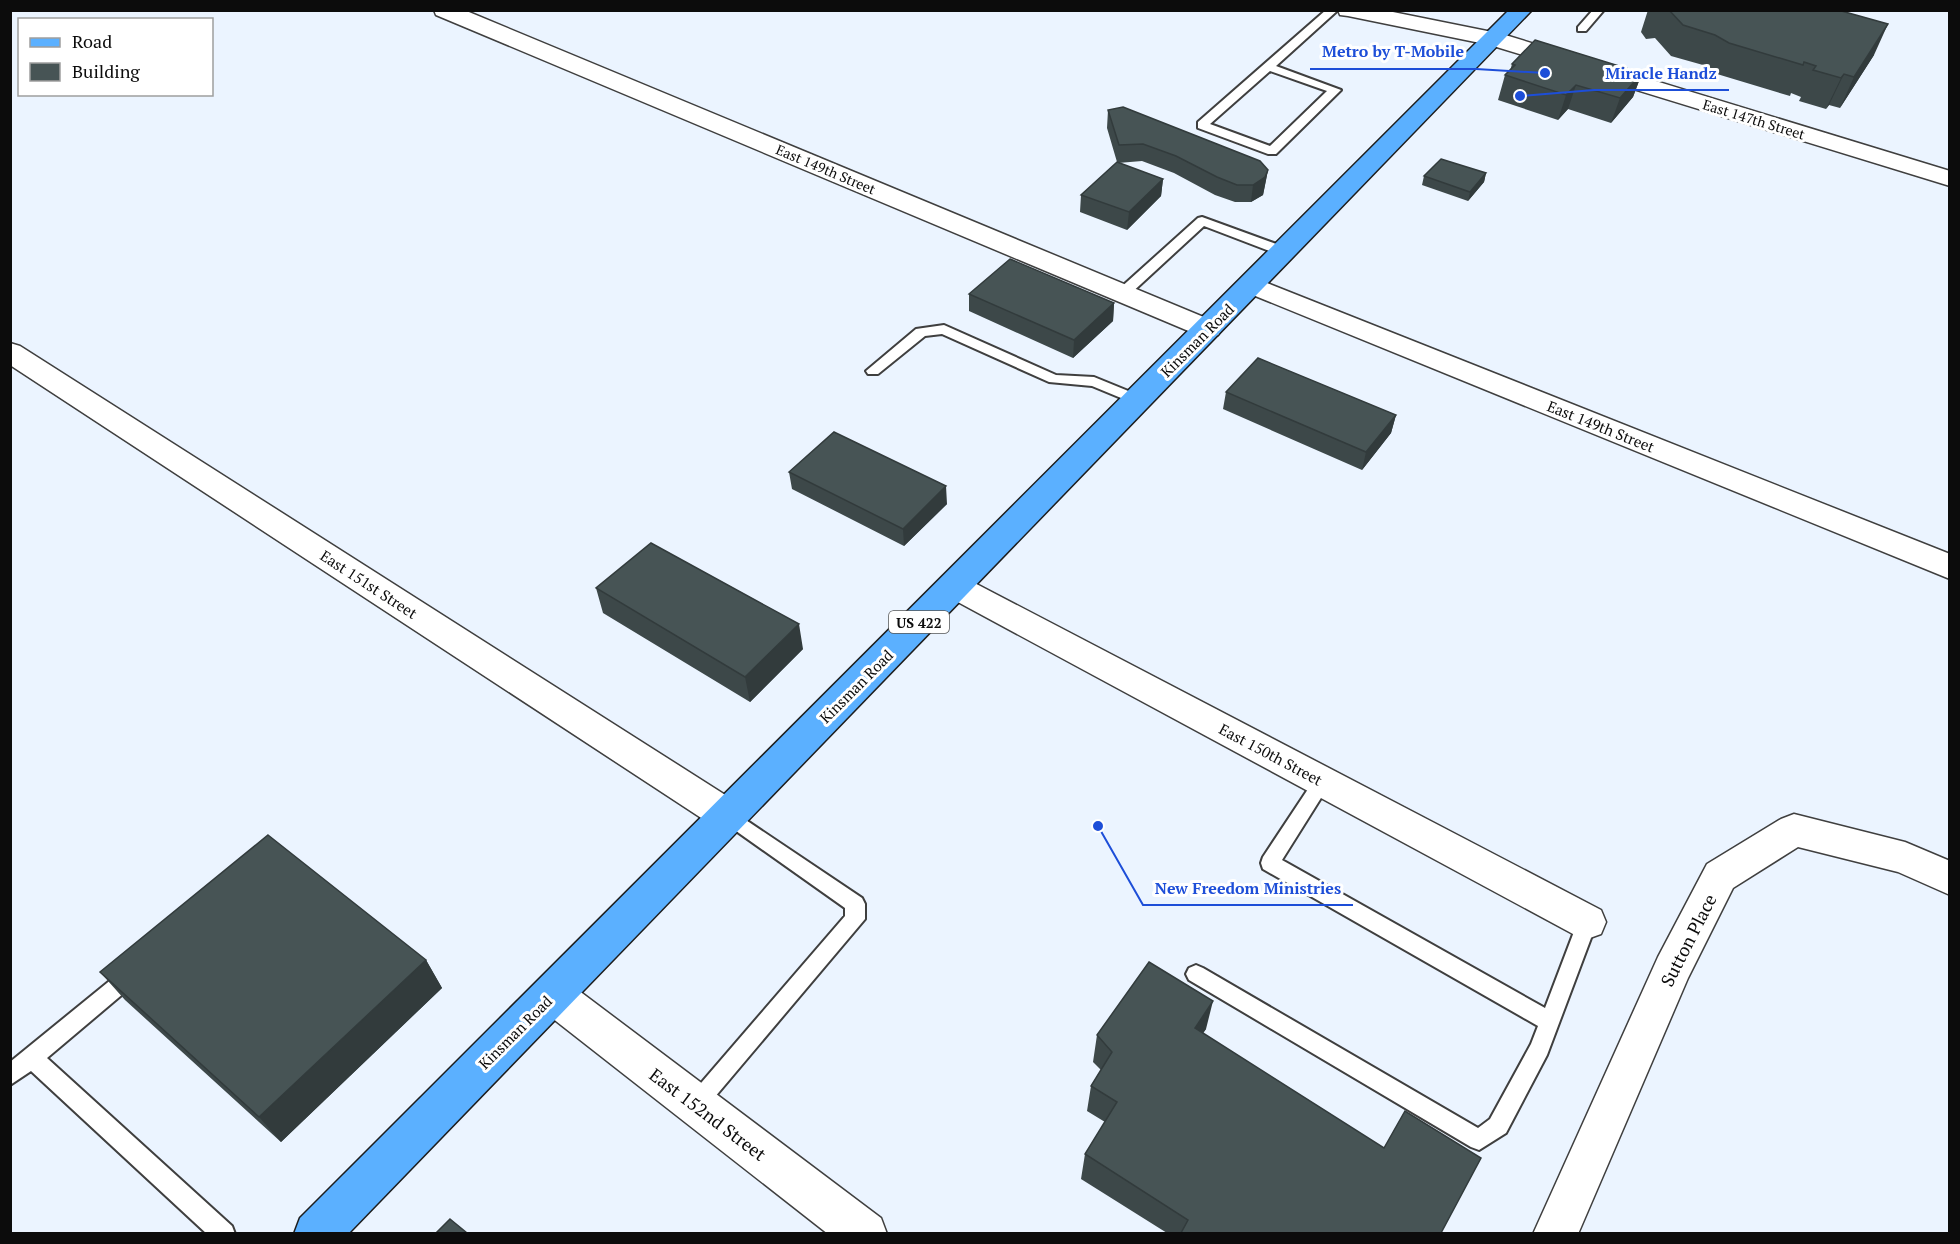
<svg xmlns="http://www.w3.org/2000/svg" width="1960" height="1244" font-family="'PT Serif',serif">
	<rect width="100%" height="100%" fill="#ebf4ff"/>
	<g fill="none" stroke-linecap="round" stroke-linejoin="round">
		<defs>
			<path id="lane" d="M1326,10H1338L1276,66L1341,90L1276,154H1268L1198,128V122ZM1270,71L1327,91L1270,146L1210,124Z
				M1593,10H1604L1586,31H1578V27Z
				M1202,217L1290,249L1291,252L1285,256L1280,255L1204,226L1128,296H1118L1116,293L1118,290L1198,218Z
				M944,325L1056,375L1094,377L1143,397L1145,400L1138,405L1092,386L1049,382L942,334L925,336L878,374H868L866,371L916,329Z
				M1322,775L1328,777L1331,782L1282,860L1545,1008L1580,916L1587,913L1594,916L1597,922L1547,1055L1506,1133L1479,1150L1471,1147L1189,980L1186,974L1189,968L1196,965L1203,968L1478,1128L1490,1119L1531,1044L1538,1026L1263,869L1261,863L1263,857L1316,777Z
				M728,808L862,898L865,904V919L703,1111L696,1114L689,1111L685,1104L689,1097L845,916V908L722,821L719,816L722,811Z
				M130,967L137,970L140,976L137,982L47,1058L232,1226L235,1234H207L31,1071L10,1085V1062L123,970Z"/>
			<path id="street" d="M434,10H464L1218,323L1222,329L1218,335L1208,338L1198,335L436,15Z
				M1338,10H1383L1502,34L1950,171V186L1490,45L1348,16L1340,15Z
				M1252,277L1950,554V579L1243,291L1239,285L1243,279Z
				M10,343L20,346L741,805L746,816L741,827L728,831L715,827L10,365Z
				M954,574L965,578L1601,910L1606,922L1601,934L1587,939L1573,934L943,594L938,586L943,578Z
				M1794,814L1905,842L1950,861V895L1898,872L1798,847L1733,888L1688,978L1578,1234H1533L1658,957L1707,864L1781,819Z
				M552,976L566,981L881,1218L887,1234H828L538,1007L532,994L538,981Z"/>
			<path id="primary" d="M1509,10H1532L348,1234H294L300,1218Z"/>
		</defs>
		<use href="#lane" stroke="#3f3f3f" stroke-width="4"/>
		<use href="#street" stroke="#3f3f3f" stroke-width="3"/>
		<use href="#primary" stroke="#1d1d1d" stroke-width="3"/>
		<use href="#lane" fill="#fff" fill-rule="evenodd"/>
		<use href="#street" fill="#fff" fill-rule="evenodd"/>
		<use href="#primary" fill="#5bb0ff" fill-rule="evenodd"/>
	</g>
	<path fill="#3d4849" d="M1648,10H1838L1874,55L1840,108L1829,105L1826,109L1799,101L1801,97L1791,93L1790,96L1717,74L1703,65L1671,56L1655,38L1646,39L1641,32Z
		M1512,64L1642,73L1633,97L1611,123L1568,109L1558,120L1498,100L1505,75L1510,71Z
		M1108,110L1268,170L1263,195L1251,202H1235L1215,195L1174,173L1142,161L1118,163L1163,179L1161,196L1127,230L1080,212L1081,195L1117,162L1107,128Z
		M1486,173L1484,182L1468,201L1422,185L1424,176Z
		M969,294L1114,303L1113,321L1073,358L969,311Z
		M1226,392L1396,415L1391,433L1362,470L1223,409Z
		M789,472L947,504L904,546L792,489Z
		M596,588L803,649L750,702L603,613Z
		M426,960L442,988L281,1142L125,1000L100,972Z
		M1206,1029L1203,1033L1441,1233H1167L1081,1179L1085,1154L1105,1122L1087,1111L1091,1086L1101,1070L1093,1062L1097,1035Z"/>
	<path fill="#323b3c" d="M1888,24L1874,55L1840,108L1854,77Z
		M1642,73L1633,97L1611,123L1620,98Z
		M1844,74L1829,105L1826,109L1841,78Z
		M1576,85L1568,109L1558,120L1566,95Z
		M1268,170L1263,195L1251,202L1253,185Z
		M1486,173L1484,182L1468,201L1470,192Z
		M1163,179L1161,196L1127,230L1129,212Z
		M1114,303L1113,321L1073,358L1074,340Z
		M1396,415L1391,433L1362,470L1366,452Z
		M946,486L947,504L904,546L903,529Z
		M799,624L803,649L750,702L745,677Z
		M426,960L442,988L281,1142L259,1117Z
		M1213,1001L1206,1029L1188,1055L1195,1028Z"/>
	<path fill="#475455" stroke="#323b3c" stroke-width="1.5" d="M1669,10H1838L1888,24L1854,77L1844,74L1841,78L1813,70L1816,66L1804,62L1803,65L1729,43L1715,35L1683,25Z
		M1535,40L1642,73L1620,98L1576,85L1566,95L1505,75L1515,65L1512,64Z
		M1123,107L1260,161L1268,170L1265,177L1253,185H1237L1217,177L1176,156L1143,144L1119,145L1108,110Z
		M1441,159L1486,173L1470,192L1424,176Z
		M1117,162L1163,179L1129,212L1081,195Z
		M1010,259L1114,303L1074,340L969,294Z
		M1258,358L1396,415L1366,452L1226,392Z
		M834,432L946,486L903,529L789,472Z
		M651,543L799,624L745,677L596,588Z
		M268,835L426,960L259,1117L100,972Z
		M1149,962L1213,1001L1195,1028L1384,1148L1405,1111L1481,1158L1441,1233H1181L1188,1220L1085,1154L1117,1102L1091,1086L1112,1052L1097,1035Z
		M450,1219L467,1233H436Z"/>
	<g text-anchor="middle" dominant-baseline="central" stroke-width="6" stroke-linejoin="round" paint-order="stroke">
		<g font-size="14" fill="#0c0c0c" stroke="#fff">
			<text transform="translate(1754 119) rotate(17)">East 147th Street</text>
			<text transform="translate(826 169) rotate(23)">East 149th Street</text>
		</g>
		<rect fill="#fff" stroke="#555" stroke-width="1.5" x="889" y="611" width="60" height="22" rx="4.5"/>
		<g font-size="14" font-weight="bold" fill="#0c0c0c">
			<text x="919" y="622">US 422</text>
		</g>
		<g font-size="15" fill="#0c0c0c" stroke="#fff">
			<text transform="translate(1197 340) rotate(-45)">Kinsman Road</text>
			<text transform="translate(1601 426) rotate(22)">East 149th Street</text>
			<text transform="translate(369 584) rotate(33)">East 151st Street</text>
			<text transform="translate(856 686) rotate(-45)">Kinsman Road</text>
			<text transform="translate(1271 754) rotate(28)">East 150th Street</text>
			<text transform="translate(515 1032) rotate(-45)">Kinsman Road</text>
		</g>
		<g font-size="18" fill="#0c0c0c" stroke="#fff">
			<text transform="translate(1688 940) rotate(-63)">Sutton Place</text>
			<text transform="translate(708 1114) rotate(37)">East 152nd Street</text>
		</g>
	</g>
	<path fill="none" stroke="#1d4ed8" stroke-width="2" d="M1545 73L1476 69H1310M1520 96L1594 90H1729M1098 826L1143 905H1353"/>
	<g fill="#1d4ed8" stroke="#fff" stroke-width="2">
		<circle cx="1545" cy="73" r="6"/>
		<circle cx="1520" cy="96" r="6"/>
		<circle cx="1098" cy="826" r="6"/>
	</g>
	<g font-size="16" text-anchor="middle" font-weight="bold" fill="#1d4ed8" stroke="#fff" stroke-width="6" stroke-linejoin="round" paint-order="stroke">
		<text x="1393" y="57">Metro by T-Mobile</text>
		<text x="1661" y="79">Miracle Handz</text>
		<text x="1248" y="894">New Freedom Ministries</text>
	</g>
	<rect width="1960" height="1244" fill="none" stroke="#0c0c0c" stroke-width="24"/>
	<rect x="18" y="18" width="195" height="78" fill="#ffffff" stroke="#9e9e9e" stroke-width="1.5"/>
	<rect x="30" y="38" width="30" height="9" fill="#5bb0ff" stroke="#9e9e9e" stroke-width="1.5"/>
	<text x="72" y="48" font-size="18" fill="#0c0c0c">Road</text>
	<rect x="30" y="63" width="30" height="18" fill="#475455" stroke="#9e9e9e" stroke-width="1.5"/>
	<text x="72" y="78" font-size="18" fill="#0c0c0c">Building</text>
</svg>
